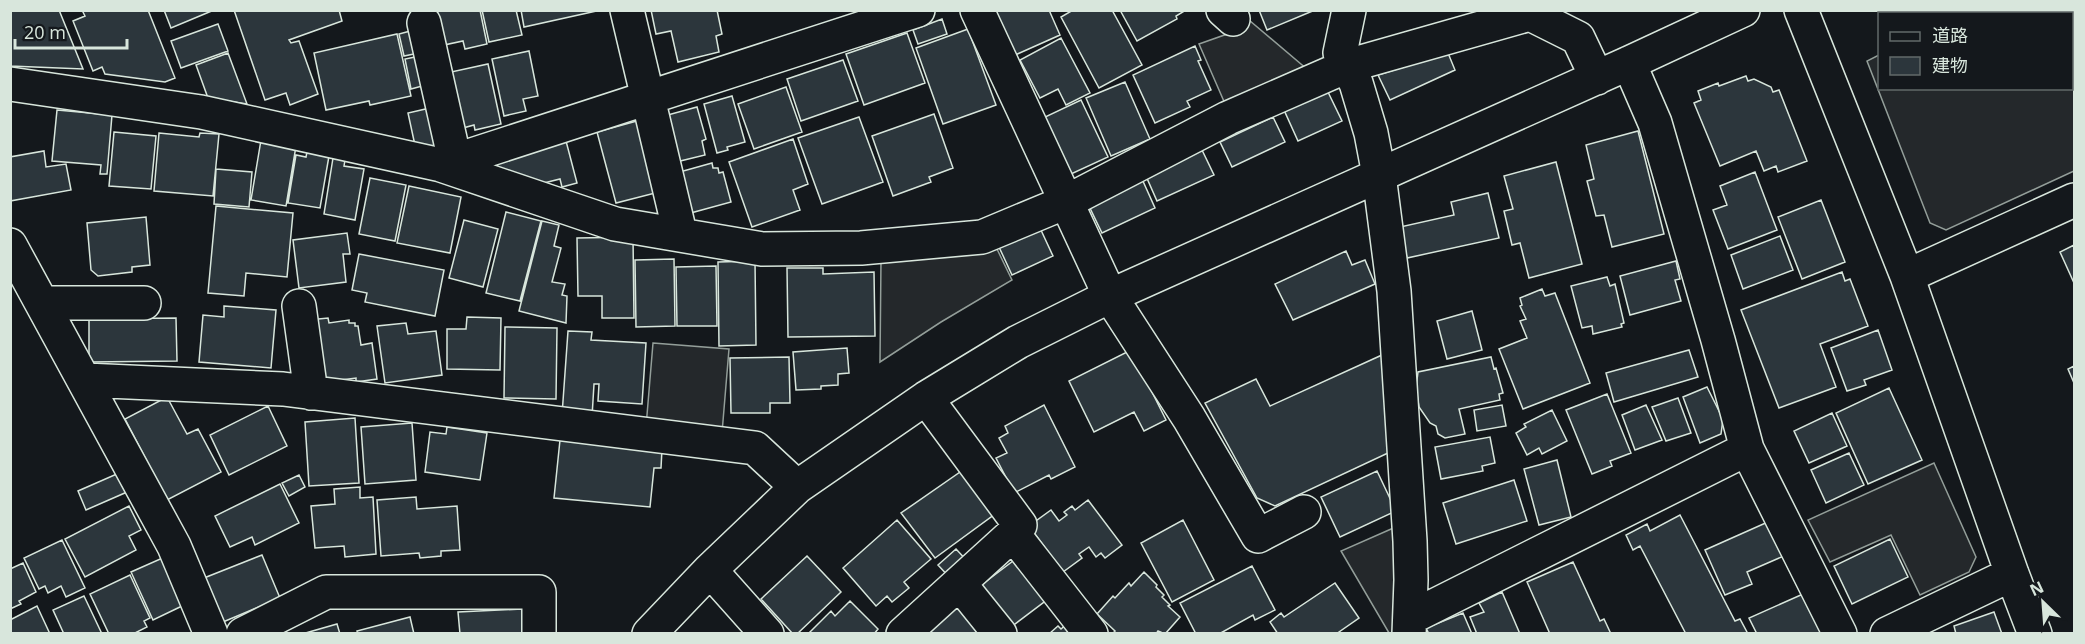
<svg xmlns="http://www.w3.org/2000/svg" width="2085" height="644" font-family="'Open Sans','Noto Sans JP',sans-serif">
	<rect width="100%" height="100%" fill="#14181c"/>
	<path fill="#24282b" stroke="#939e99" stroke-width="1.5" d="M2027,11L2028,13L1905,14L1904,11Z
		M1243,15L1308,70L1226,106L1199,44L1230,33Z
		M2074,45V171L1946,230L1930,223L1867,61L1879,55L1880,88H2072V46Z
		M996,247L1012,280L941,322L880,362L881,260Z
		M653,343L729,349L722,433L646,427Z
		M1934,463L1976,557L1969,572L1920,595L1891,535L1830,562L1808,520Z
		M1398,526L1397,633H1389L1341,551Z"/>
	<path fill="#2c363c" stroke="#d8e6dc" stroke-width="1.5" d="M10,10H59L83,69L10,66Z
		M82,10H148L175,78L165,82L105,74L102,67L93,71L73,21L85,16Z
		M164,10H214L171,28Z
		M234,10H339L342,21L289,40L291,43L299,41L318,94L290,105L286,93L265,100Z
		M437,10H480L487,44L465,49L463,41L444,45Z
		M482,10H516L522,35L489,42Z
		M521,10H601L524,27Z
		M651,10H717L722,34L716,36L719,52L678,62L671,31L656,34Z
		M1049,10L1060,35L1015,55L994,11Z
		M1073,10H1112L1142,65L1099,88L1061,17Z
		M1120,10H1186L1176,16L1177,19L1137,41Z
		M1259,10H1315L1267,30Z
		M2031,10H2074V42L2072,44V14H2033Z
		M942,19L947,34L918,44L913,30Z
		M218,24L228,51L181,68L171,41Z
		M968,29L996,105L943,124L916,48Z
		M414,30L419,53L404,56L399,34Z
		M907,33L925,83L864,105L846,54Z
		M397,34L411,96L370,105L369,101L326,110L314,53Z
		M1061,38L1090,93L1066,105L1058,89L1040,98L1020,60Z
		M1195,46L1201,60L1198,61L1211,90L1187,101L1190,107L1155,123L1133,75Z
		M529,51L538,96L523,99L526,111L504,116L492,59Z
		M228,53L247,104L208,98L196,65Z
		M1448,53L1455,70L1390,100L1378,75Z
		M420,56L426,85L411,89L405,59Z
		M843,60L858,101L801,121L787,79Z
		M488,64L501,124L475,130L474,125L463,128L451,72Z
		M1746,76L1748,81L1754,79L1771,87L1773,92L1779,90L1807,161L1778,172L1776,166L1764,171L1756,151L1720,166L1694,103L1701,100L1698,91L1718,83L1719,86Z
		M1125,82L1150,139L1111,156L1086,98Z
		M786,87L802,132L754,149L738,104Z
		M1327,90L1342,121L1298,141L1284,110Z
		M732,96L745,142L727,147L728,150L717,153L704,104Z
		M1081,100L1108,157L1071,174L1045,117Z
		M697,107L706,139L702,141L705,155L676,162L664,116Z
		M430,108L439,145L416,150L408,113Z
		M57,110L112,115L107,174H100L101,165L52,161Z
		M934,114L953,168L929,177L931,182L893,196L872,136Z
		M859,117L883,182L822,204L798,138Z
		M1273,117L1285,142L1232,167L1220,142Z
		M644,119L663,191L616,203L597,132Z
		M1638,131L1664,234L1612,247L1604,215L1596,216L1587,181L1594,179L1586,145Z
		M114,132L156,136L151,189L109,186Z
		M159,133L199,137L200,133L219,134L213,196L154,191Z
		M793,139L808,184L793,190L800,210L752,227L729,162Z
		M261,140L296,146L286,206L251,200Z
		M566,141L577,183L562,187L560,179L532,186L481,164Z
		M1202,150L1214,175L1157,201L1146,176Z
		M44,151L46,167L66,164L71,190L10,201V157Z
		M307,152L329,156L320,208L288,203L296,155L306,157Z
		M333,158L345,160L344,166L364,169L355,220L324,214Z
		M1556,162L1582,264L1529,278L1520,243L1512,245L1504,211L1513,209L1504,176Z
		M712,163L713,168H718L719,173L723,172L731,202L687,214L676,173Z
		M216,169L252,172L249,207L214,204Z
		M1755,172L1777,230L1728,249L1713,210L1727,205L1720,186Z
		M370,178L406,185L395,241L359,234Z
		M1142,179L1155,208L1102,233L1088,204Z
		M409,186L461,197L450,253L397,243Z
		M1488,193L1499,238L1407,258L1400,227L1454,215L1451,202Z
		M1821,200L1845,262L1802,279L1778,217Z
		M216,206L293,213L287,277L246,273L244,296L208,293Z
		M506,212L541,221L520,301L486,293Z
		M146,217L150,265L132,267V272L98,276L91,270L87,223Z
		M464,220L498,229L483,287L449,278Z
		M542,221L559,225L554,246L561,248L552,282L565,284L562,295L567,296L566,323L519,311Z
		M1040,228L1053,256L1012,275L999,247Z
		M347,233L350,254H343L346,282L299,288L293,240Z
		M1780,236L1793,270L1743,289L1731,255Z
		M633,237L634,318H602V296H578L577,238Z
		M2074,245V283L2060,252Z
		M1346,251L1352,265L1365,260L1375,284L1293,320L1275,284Z
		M359,254L444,270L435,316L365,302L367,293L352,290Z
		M674,259L675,326L636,327L635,260Z
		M755,261L756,345L719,346L718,262Z
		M1676,261L1680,279L1675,280L1681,301L1630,315L1620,276Z
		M716,266L717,326H677L676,267Z
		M787,268H823V274L874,272L875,336L788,337Z
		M1842,272L1845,281L1850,279L1868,326L1820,344L1836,387L1779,408L1741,310Z
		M1607,277L1610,286L1615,284L1624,323L1621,324L1622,327L1593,334L1592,326L1582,328L1571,286Z
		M1542,289L1545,296L1555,293L1590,383L1523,409L1499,349L1527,338L1520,321L1526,319L1520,306L1522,305L1520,298Z
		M224,306L276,310L271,368L199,362L203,315L224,317Z
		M1472,311L1482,350L1447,359L1437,321Z
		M467,317L501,318L500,370L447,369V329H466Z
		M176,318L177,361L89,362V319Z
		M328,318L329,323L349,320V323H355V326H358L361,345L372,343L377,379L356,382V378L317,383L309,320Z
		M406,323L408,334L436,331L442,375L385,383L377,326Z
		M505,327L557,328L556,399L504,398Z
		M1878,330L1892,370L1864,380L1866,385L1847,391L1831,348Z
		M568,331L592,332L591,340L646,343L642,404L598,401L599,384H594L592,417L562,415Z
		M847,348L849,373L838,374V385L821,386V389L796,390L793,352Z
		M1131,350L1166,420L1144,431L1134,412L1094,432L1069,381Z
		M1689,350L1698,377L1614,402L1606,373Z
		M1382,355L1388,453L1275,506L1257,498L1205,403L1256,379L1270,406Z
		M789,357L790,403H770V413H731L730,358Z
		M1491,357L1494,369L1496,368L1503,393L1499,394L1500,400L1459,409L1465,434L1445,438L1438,434L1436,426L1430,423L1419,407L1416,388L1418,372Z
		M2074,366V383L2068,369Z
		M1707,387L1723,419L1721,434L1700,443L1683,397Z
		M1889,388L1922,460L1868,484L1836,413Z
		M1607,394L1631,453L1610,461L1612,466L1592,474L1566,410Z
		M167,397L187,434L198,429L221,472L167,500L125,419Z
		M1678,398L1691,433L1666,441L1652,407Z
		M1044,405L1075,467L1051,479L1049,475L1014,493L996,458L1007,453L999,438L1008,433L1005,426Z
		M1502,405L1506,426L1477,431L1474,410Z
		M1646,405L1662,440L1635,450L1622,415Z
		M268,406L287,446L229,475L210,435Z
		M1552,410L1567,441L1542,454L1539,448L1527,455L1516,433L1526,427L1524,424Z
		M1832,413L1847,446L1809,463L1794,431Z
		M355,418L359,483L309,486L305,422Z
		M412,423L416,480L365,484L361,427Z
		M447,427L487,433L480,480L425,472L430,432L446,434Z
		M1490,437L1495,463L1482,466L1483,471L1441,479L1435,447Z
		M560,440L662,449L661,468H654L650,507L554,498Z
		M1849,453L1864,485L1826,503L1811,470Z
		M1557,460L1571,517L1539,525L1524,469Z
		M963,470L995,514L935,558L901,513Z
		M1377,471L1396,511L1340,537L1321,497Z
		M119,473L127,492L86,510L78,491Z
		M299,475L305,487L289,496L282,483Z
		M1514,480L1527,521L1456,544L1443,503Z
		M280,484L299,523L255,545L252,537L230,547L215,516Z
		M360,487V498L373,497L376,554L345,557L344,546L315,548L311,506L335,504L334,489Z
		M416,497L417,509L457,506L460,550L441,551V556L420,558L419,553L381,556L377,500Z
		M1088,500L1122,545L1105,558L1101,553L1096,557L1089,547L1079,554L1082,558L1063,572L1029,526L1051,510L1059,521L1067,515L1064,512L1072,506L1075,510Z
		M129,506L141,530L129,536L136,550L85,577L65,539Z
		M1680,515L1735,621L1740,619L1748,634H1686L1640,546L1633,550L1626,535L1647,524L1650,531Z
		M897,520L931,559L904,582L909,588L892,602L887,596L876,606L843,568Z
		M1183,520L1214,580L1172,602L1141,543Z
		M1770,521L1786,555L1747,572L1752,584L1725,595L1705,550Z
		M1890,539L1908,577L1852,604L1834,566Z
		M62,540L85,588L66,597L61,586L48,593L45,586L39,589L24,558Z
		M956,549L969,563L951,579L938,565Z
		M262,555L280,598L223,622L204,578Z
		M167,556L182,606L153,620L131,572Z
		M807,556L841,592L797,634H793L761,599Z
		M1017,558L1048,599L1011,627L980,586Z
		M1573,562L1600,621L1604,619L1611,634H1550L1527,582Z
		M23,563L36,592L19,601L21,604L10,609V569Z
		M1252,566L1275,610L1255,620L1253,615L1219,634H1196L1180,603Z
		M1144,572L1157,585L1156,587L1164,595L1162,597L1170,605L1168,606L1180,617L1165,634L1158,631L1156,634H1112L1115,631L1097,614L1113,596L1115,598L1129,583L1131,586Z
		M130,575L150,618L144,621L147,627L133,634H109L90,594Z
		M1335,583L1359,618L1336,634H1278L1270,622L1281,613L1284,617Z
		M1502,592L1520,634H1477L1470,617L1484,612L1479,603Z
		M1803,594L1822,634H1757L1749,618Z
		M84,596L102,634H64L53,610Z
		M957,596L981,634H932L929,630Z
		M850,601L878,629L874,634H808L831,611L835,616Z
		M37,606L50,634H11L10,620Z
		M522,609L524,634H460L458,612Z
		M1994,612L2002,634H1956L1954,626Z
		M1463,613L1472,634H1429L1426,628Z
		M410,617L414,634H358L357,631Z
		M1069,622L1079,634H1049L1058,626L1061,629Z
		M337,624L340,634H302Z"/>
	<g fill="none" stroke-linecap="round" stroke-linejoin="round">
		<defs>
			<path id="minor" d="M627,10L680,233
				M977,10L1110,296L1189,418L1258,536L1304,512
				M1223,10L1233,19
				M1349,10L1340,53L1356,83L1371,133L1379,175L1394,291L1410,541L1411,580L1409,634
				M1801,10L1907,276L2012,574L2035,634
				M424,23L455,161
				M1629,63L1655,123L1718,340L1747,449L1840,634
				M10,84L201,112L441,165L615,224L762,249L861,248L982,237L1066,202L1228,118L1347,66L1530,14L1578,38L1597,78
				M441,165L918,10
				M10,245L174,546L211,634
				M1907,276L2074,200
				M43,303H144
				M299,306L311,393
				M85,380L283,389L755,448L797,487
				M926,398L1020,525L1013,534L1091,634
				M710,570L767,634
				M959,583L1000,634
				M1410,618L1747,449
				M243,634L326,592H539V634
				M649,634L710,570L797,487L926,398L1018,342L1110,296L1629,63L1743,10
				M903,634L1013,534
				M1887,634L2012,574"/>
		</defs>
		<use href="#minor" stroke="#d8e6dc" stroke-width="36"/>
		<use href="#minor" stroke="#14181c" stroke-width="33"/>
	</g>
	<rect width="2085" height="644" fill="none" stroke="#d8e6dc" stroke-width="24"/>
	<rect x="1878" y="12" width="195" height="78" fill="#14181c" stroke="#626a69" stroke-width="1.5"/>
	<rect x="1890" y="32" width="30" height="9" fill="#14181c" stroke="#626a69" stroke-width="1.5"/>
	<text x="1932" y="42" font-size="18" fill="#d8e6dc">道路</text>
	<rect x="1890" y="57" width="30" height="18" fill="#2c363c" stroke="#626a69" stroke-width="1.5"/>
	<text x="1932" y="72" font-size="18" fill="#d8e6dc">建物</text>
	<g transform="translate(2043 602) rotate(335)" stroke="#14181c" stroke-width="4.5" paint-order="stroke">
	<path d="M0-4.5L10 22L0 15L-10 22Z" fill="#d8e6dc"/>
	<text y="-9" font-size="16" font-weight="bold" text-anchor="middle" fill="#d8e6dc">N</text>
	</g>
	<path d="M15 39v9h112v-9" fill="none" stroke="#d8e6dc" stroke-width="3"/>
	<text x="24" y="39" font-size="18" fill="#d8e6dc" stroke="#14181c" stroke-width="4.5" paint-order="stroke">20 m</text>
</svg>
